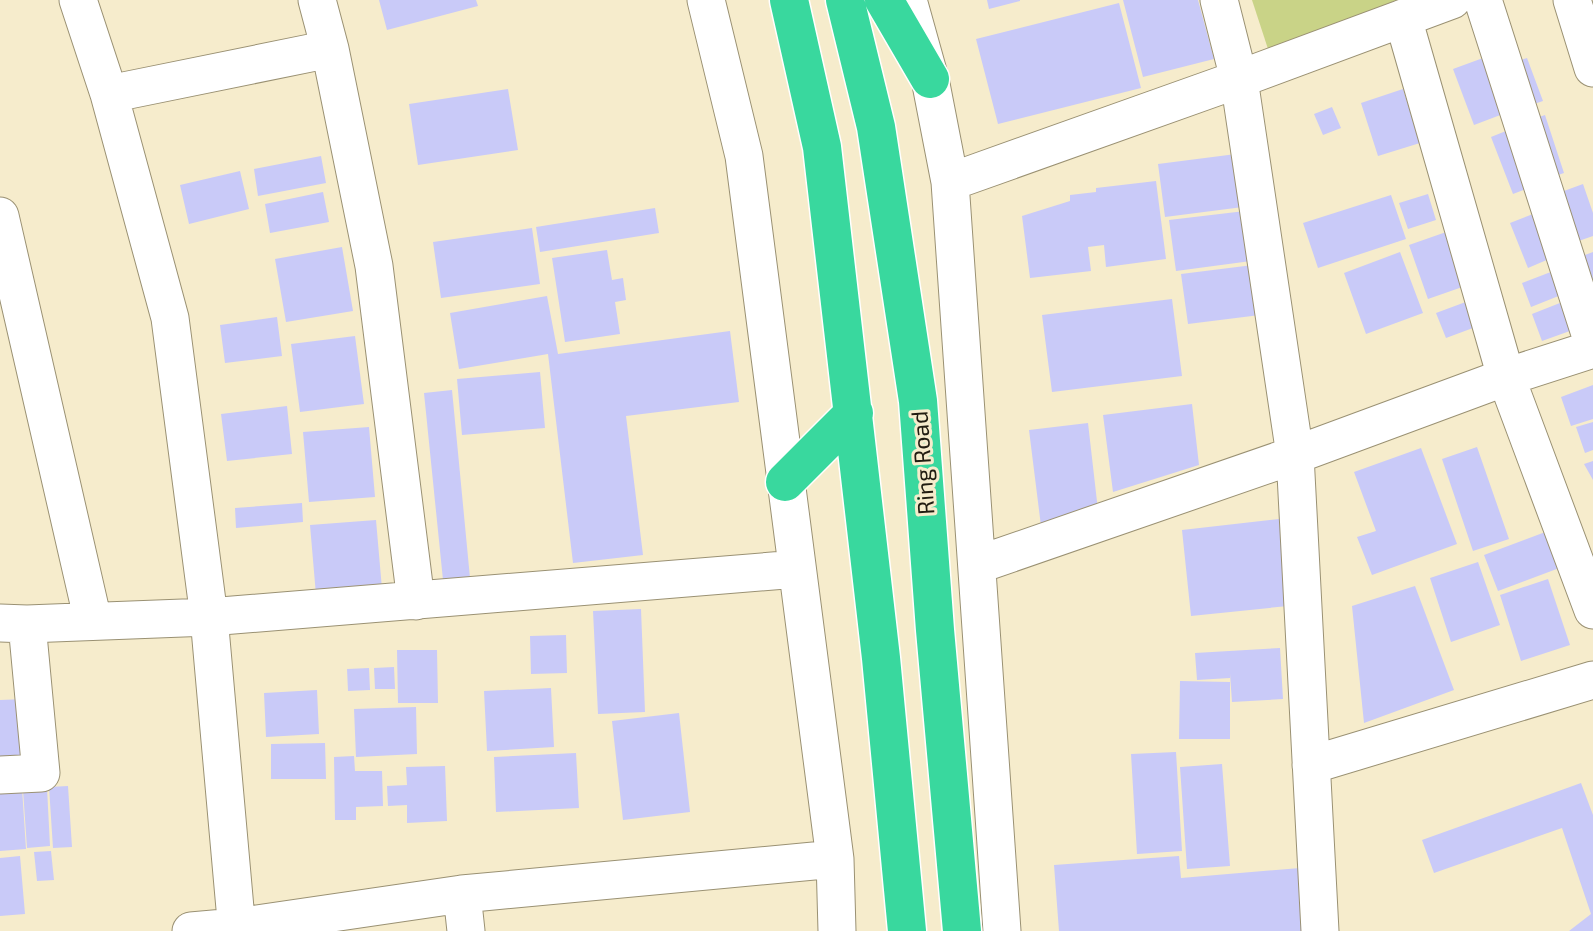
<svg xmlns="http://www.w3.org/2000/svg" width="1593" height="931" font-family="'Exo 2',sans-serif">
	<rect width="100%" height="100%" fill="#f6eccc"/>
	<path fill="#c9d387" d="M1252,0H1397L1269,52Z"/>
	<path fill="#c9caf8" d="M379,0H476L478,6L387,30Z
		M987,0H1020V1L989,9Z
		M1123,0H1198L1214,59L1143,77Z
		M1119,3L1141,88L998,124L976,39Z
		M1483,58L1503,114L1474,125L1453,69Z
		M1527,58L1543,101L1525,107L1509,64Z
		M508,89L518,150L418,165L409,104Z
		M1403,89L1420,143L1378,156L1361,103Z
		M1332,107L1341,128L1323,135L1314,114Z
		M1545,115L1564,173L1546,179L1527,121Z
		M1511,129L1534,186L1513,194L1491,137Z
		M1236,154L1243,207L1165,217L1158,164Z
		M321,156L326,183L258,196L254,169Z
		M240,171L249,209L189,224L180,185Z
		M1156,181L1166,259L1106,267L1104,245L1088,247L1091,271L1030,278L1022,216L1070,201V195L1096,192V188Z
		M1583,184L1593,213V236L1570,244L1553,195Z
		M323,192L329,222L270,233L265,204Z
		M1428,194L1436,220L1408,229L1399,203Z
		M1391,195L1406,239L1318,268L1303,223Z
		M655,208L659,233L540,252L536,227Z
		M1245,211L1251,261L1176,271L1169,220Z
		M1538,212L1556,256L1528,268L1510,223Z
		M532,228L540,284L441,298L433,242Z
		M1449,231L1468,285L1428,299L1409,245Z
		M342,247L353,311L286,322L275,259Z
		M607,250L612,280L623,278L626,300L615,302L620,334L565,342L552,258Z
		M1400,252L1423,313L1366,334L1344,273Z
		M1593,252V307L1574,259Z
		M1253,265L1260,315L1188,324L1181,274Z
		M1556,270L1566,293L1531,307L1522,283Z
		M547,296L558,354L730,331L739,402L626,416L643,555L573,563L548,354L459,369L450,313Z
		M1172,299L1182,376L1052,392L1042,315Z
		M1570,299L1581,327L1542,341L1532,314Z
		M1471,300L1481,325L1446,338L1436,313Z
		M277,317L282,356L225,363L220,325Z
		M355,336L364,404L300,412L291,344Z
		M540,372L545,428L462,435L457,379Z
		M1593,385V419L1571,426L1561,397Z
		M452,390L470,578L443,580L424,393Z
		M1192,404L1199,465L1113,492L1103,415Z
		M287,406L292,454L227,461L221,414Z
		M1593,422V450L1585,453L1576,427Z
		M1088,423L1099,519L1041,526L1029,430Z
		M369,427L375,497L309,502L303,432Z
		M1477,447L1509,539L1473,551L1442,459Z
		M1421,448L1457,544L1372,575L1357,537L1376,531L1354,472Z
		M1593,461V480L1584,464Z
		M302,503L303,522L236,528L235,508Z
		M1279,519L1288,606L1191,616L1182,530Z
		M376,520L382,589L316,595L310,525Z
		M1556,528L1570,564L1498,591L1484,555Z
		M1478,562L1500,625L1451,642L1430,578Z
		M1548,579L1570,645L1521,661L1500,595Z
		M1415,586L1454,690L1364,723L1352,606Z
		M641,609L645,712L598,714L593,611Z
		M566,635L567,673L531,674L530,636Z
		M1280,648L1283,699L1232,702L1230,674V678L1197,680L1195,653Z
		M397,650H437L438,703H398Z
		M394,667L395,689H375L374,668Z
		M369,668L370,690L348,691L347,669Z
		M1180,681L1230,682V739H1179Z
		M551,688L554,747L487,751L484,691Z
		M317,690L319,734L266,737L264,693Z
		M25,699L27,756L0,757V700Z
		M416,707L417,754L356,757L354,709Z
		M679,713L690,812L623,820L612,721Z
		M325,743L326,779H271V744Z
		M1176,752L1182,851L1137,854L1131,754Z
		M576,753L579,808L496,812L494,757Z
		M354,756L355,771H382L383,806L356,807V820H335L334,757Z
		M1222,764L1230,866L1187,869L1180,767Z
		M445,766L447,821L407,823V805L388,806L387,786L407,785L406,767Z
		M1581,783L1593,815V931H1569L1591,914L1562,828L1434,873L1422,840Z
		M68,786L72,847L53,848L49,787Z
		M22,788L26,849L0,851V789Z
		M47,788L50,846L27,848L23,790Z
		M51,851L54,880L37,881L34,852Z
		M20,856L25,914L0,916V858Z
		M1179,856L1181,878L1300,868L1305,931H1059L1054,865Z"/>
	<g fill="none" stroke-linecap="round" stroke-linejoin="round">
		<defs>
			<path id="minor" d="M78,0L109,94L170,318L209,617L237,931
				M317,0L330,49L374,266L416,601
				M706,0L744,156L835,859L837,931
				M908,0L930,79L950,182L1002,931
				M1219,0L1239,79L1295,455L1320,931
				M1483,0L1593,343
				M1572,0L1593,68
				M1403,18L1506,377L1593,610
				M109,94L330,49
				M950,182L1239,79L1452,0
				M0,216L93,621
				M977,565L1295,455L1506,377L1593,349
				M0,623L27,624L209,617L797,569
				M1311,765L1593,680
				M0,775L41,773L27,624
				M462,894L466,931
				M191,931L236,927L462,894L835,859"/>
			<path id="highway" d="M789,0L822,147L881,658L907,931
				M845,0L876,127L918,401L935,630L962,931
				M884,0L930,79
				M785,482L854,413"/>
		</defs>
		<use href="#minor" stroke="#9a9173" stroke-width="39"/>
		<use href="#highway" stroke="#fff" stroke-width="41"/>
		<use href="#minor" stroke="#fff" stroke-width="37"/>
		<use href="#highway" stroke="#39d89e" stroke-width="38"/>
	</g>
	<g text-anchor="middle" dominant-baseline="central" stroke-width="6" stroke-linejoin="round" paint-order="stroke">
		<g font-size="23" fill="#211d11" stroke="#f6eccc">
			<text transform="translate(922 463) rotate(-94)">Ring Road</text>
		</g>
	</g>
</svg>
